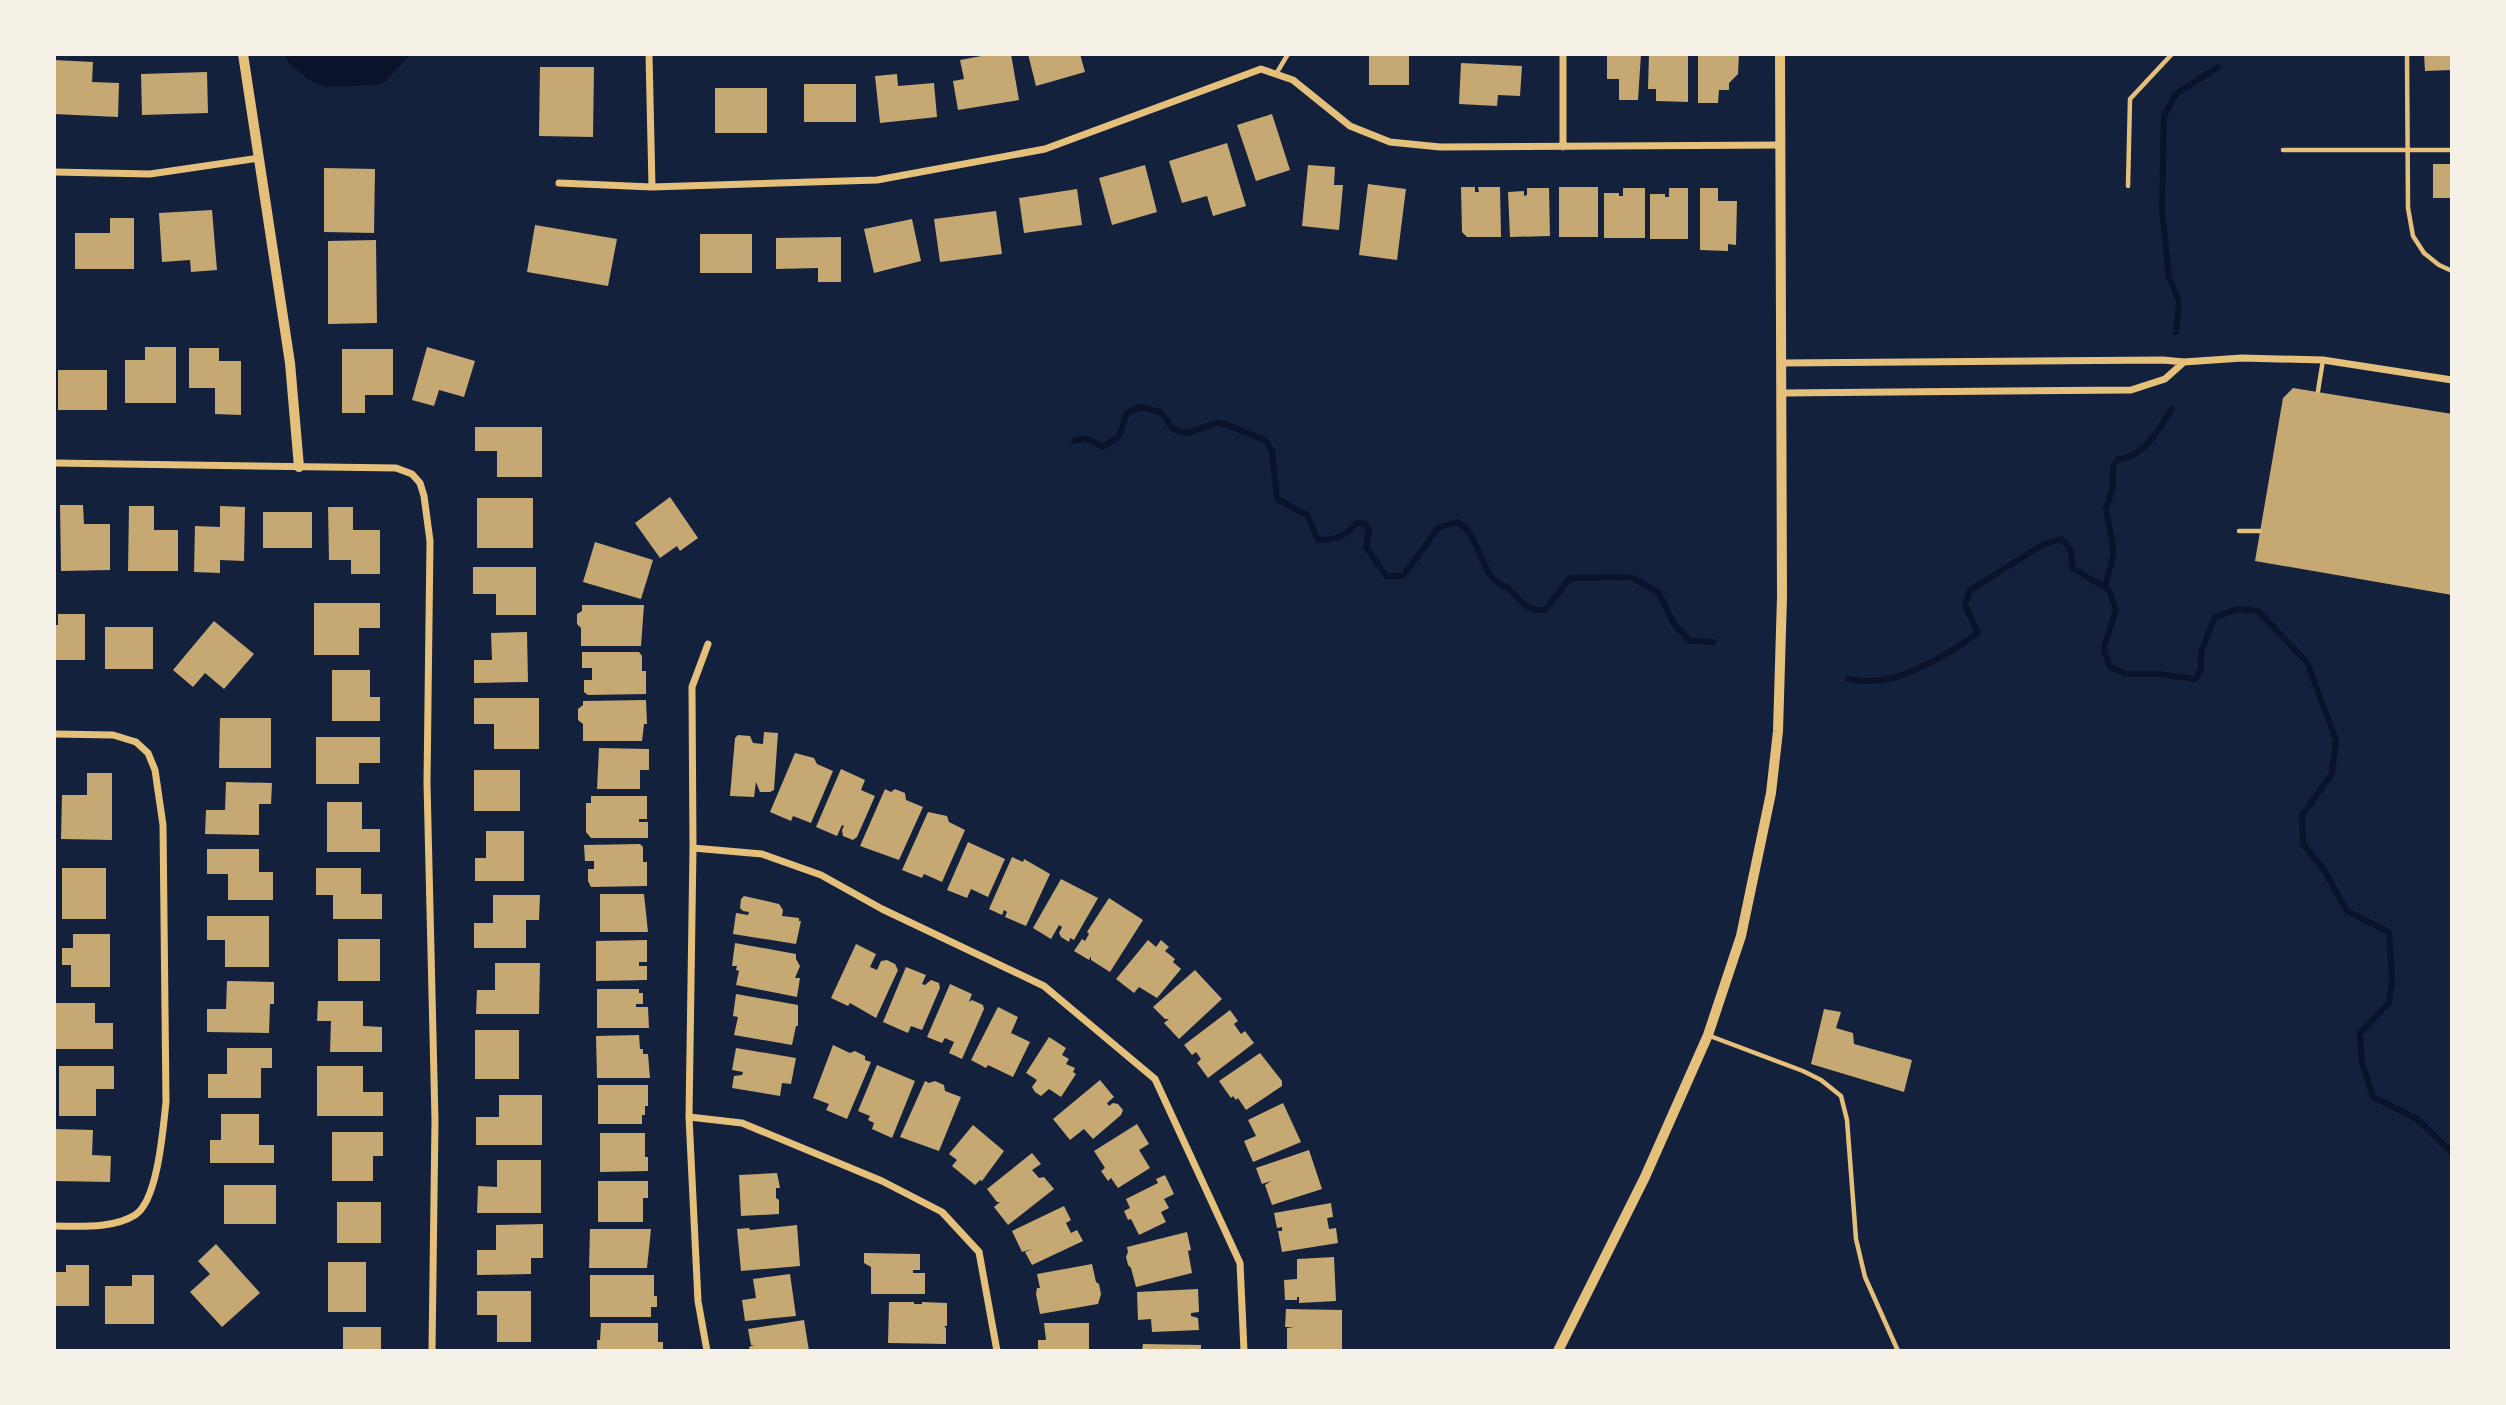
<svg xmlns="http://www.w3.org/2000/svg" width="2506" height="1405" font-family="Inter,sans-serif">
	<rect width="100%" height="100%" fill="#14213d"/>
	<path fill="#0b132b" d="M285,54H411L386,81L377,85L325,87L306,78L288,62Z"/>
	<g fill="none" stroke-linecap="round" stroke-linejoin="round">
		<path stroke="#0b132b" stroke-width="6" d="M2176,332L2179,302L2169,276L2162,210L2164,116L2176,94L2218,67
			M1074,441L1085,438L1103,447L1119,436L1127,413L1140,407L1161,412L1173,429L1188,433L1219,422L1265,440L1272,451L1277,499L1307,515L1318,540C1336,540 1345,537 1356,523L1365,524L1369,531L1366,547L1386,576H1403L1438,528L1457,522C1477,532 1478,560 1492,577C1497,584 1508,586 1513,593C1524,605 1528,611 1545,610L1570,578L1631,577L1659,593L1674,624L1690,641L1713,642
			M2105,587L2114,552L2106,509L2113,487V467L2118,459C2147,456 2157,430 2172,409
			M1848,679C1855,680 1863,681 1870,681C1904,682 1951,652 1978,633L1965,605L1970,590L2044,544L2062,539L2071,551L2072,568L2109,590L2116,610L2104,647L2109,666L2125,674H2158L2196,679L2201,668V652L2215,617L2238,609L2258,611L2307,662L2336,740L2332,773L2302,816L2303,844L2324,870L2347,911L2389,932L2392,980L2389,1003L2360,1033L2362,1062L2373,1097L2417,1119L2452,1153"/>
	</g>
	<path fill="#c6a872" d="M992,54H1011L1019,100L958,110L953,81L964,79L960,60Z
		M1028,54H1080L1085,72L1036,86Z
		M1369,54H1409V85H1369Z
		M1607,54H1641L1638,100H1619V79H1607Z
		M1649,54H1688V102L1656,101V89H1648Z
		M1698,54H1739L1738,74L1729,83V90H1719L1718,103H1698Z
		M2424,54H2452V70L2425,71Z
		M54,60L93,62L92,82L119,83L118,117L54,114Z
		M1461,63L1522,66L1520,96L1498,95L1497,106L1459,104Z
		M540,67H594L593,137L539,136Z
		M207,72L208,113L142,115L141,74Z
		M897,74L898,86L934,83L937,117L880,123L875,76Z
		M804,84H856V122H804Z
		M715,88H767V133H715Z
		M1272,114L1290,170L1256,181L1237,125Z
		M1227,143L1246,206L1213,216L1207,196L1182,203L1169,161Z
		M2433,164H2452V198H2433Z
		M1145,165L1157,212L1112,225L1099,178Z
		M1308,165L1335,167L1334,185H1343L1339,230L1302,226Z
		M324,168L375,169L374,233L324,232Z
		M1368,184L1406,189L1397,260L1359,255Z
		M1461,187H1475V192H1479L1478,187H1500L1501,237H1467L1462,232Z
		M1559,187H1598V237H1559Z
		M1527,188H1549L1550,236L1510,237L1508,192L1524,191V196L1527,195Z
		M1623,188H1645V238H1604V193H1619V196H1623Z
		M1669,188H1688V239H1650V194H1665V197H1669Z
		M1700,188H1718V201H1737L1736,245L1728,244V251L1700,250Z
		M1077,189L1082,225L1024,233L1019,198Z
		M212,210L217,270L191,272L190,260L162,262L159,213Z
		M996,211L1002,254L940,262L934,219Z
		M110,218H134V269H75V233H110Z
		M912,219L921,261L874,273L864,229Z
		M535,225L617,239L608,286L527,272Z
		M700,234H752V273H700Z
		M841,237V282H818V268L776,269V238Z
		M376,240L377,323L328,324V241Z
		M145,347H176V403H125V360H145Z
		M427,347L475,361L464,397L439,390L434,406L412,400Z
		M189,348H219V361H241V415L215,414V388H189Z
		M342,349H393V395H365V413H342Z
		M58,370H107V410H58Z
		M2293,388L2452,414V595L2255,561L2283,398Z
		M475,427H542V477H497V451H475Z
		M670,497L698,538L680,551L677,546L660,558L635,523Z
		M477,498H533V548H477Z
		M60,505H83L84,524H110V570L61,571Z
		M129,506H154V530H178V571H128Z
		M220,506L245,507L244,561L220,560V573L194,572L195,526L220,527Z
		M328,507H353V530H380V574H351V560H329Z
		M263,512H312V548H263Z
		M595,542L653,560L641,599L583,582Z
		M473,567H536V615H496V594H473Z
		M314,603H380V628H359V655H314Z
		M582,605H644L641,646H581V628L577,624V614L582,611Z
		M58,614H85V660H54V625H58Z
		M214,621L254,654L224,689L205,673L193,687L173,670Z
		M105,627H153V669H105Z
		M527,632L528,682L474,683V660H492L491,633Z
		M582,652H639L642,656V671H646V694L588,695L584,692V680H592V668H582Z
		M332,670H370V697H380V721H332Z
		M474,698H539V749H494V724H474Z
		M646,700L647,724H644L642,741H583V724L578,720V709L583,705V701Z
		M220,718H271V768H219Z
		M764,732L778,733L774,790L770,792H760L756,782L754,797L730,796L735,738L738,735L750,736L753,743L763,744Z
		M316,737H380V763H359V784H316Z
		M599,748L649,749V770H640V789H597Z
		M795,753L814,758L817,764L833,771L811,823L793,816L791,821L770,812Z
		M841,769L865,780L861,790L875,796L857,837L853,840L843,836L842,830L844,826L842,825L837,836L816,827Z
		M474,770H520V811H474Z
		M87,773H112V840L61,839L62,795H87Z
		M226,782L272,783L271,804H259V835L205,834L206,810H225Z
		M885,789L891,792L895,789L905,793L906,800L923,807L899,860L860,846Z
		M591,796H647V819H639V822H648V838H591L586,832V803H591Z
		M327,802H362V829H380V852H327Z
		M928,812L947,816L949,822L965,830L942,882L924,874L922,878L902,870Z
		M486,831H524V881H475V858H486Z
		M968,842L1005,859L988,897L971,889L967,898L947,890Z
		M640,844L643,847V862H647V886L591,887L588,881V869H594V861H585L584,845Z
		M207,849H259V872H273V900H228V874H207Z
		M1012,857L1023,862L1024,859L1050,874L1026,926L1005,917L1007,912L1004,910L1002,915L989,909Z
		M62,868H106V919H62Z
		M316,868H361V894H382V919H333V895H316Z
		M1061,879L1098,898L1074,940L1070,938L1069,942L1061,937L1059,933L1062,927L1059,925L1051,939L1033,928Z
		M600,894H644L648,932H600Z
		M493,895H540L539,920H526V948H474V923H493Z
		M744,896L779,904L783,910L782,916L799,918V921H801L796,944L733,934L736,913L748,915L749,912L743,911L740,908L741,899Z
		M1109,898L1143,920L1110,972L1091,960V956L1089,960L1074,951L1082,939L1085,941L1089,934L1087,932Z
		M207,916H269V967H225V940H207Z
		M73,934H110V987H71V965H62V948H73Z
		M338,939H380V981H338Z
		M647,940V962H639V966H647V980L596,981V941Z
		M1148,940L1156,947L1161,940L1169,947L1165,951L1175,959L1173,962L1181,969L1157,998L1139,987L1134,993L1116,979Z
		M735,943L796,954V959L800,966L795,978H800L797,997L736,985L739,971L736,970L737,966H732Z
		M856,944L876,954L870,967L877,970L881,961L887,960L895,964L898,970L876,1018L850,1003L848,1006L831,998Z
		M495,963H540L539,1014H476L477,990H495Z
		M906,967L926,975L922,984L925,985L931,980L939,983L940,988L922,1030L911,1026L908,1033L883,1022Z
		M1195,970L1222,999L1179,1039L1164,1023L1169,1019H1165L1153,1007Z
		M227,981L274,982V1004H270L269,1033L207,1032V1009H226Z
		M950,984L972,994L969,1002L972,1000L983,1005L984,1009L962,1059L949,1053L954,1042L945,1038L942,1043L927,1037Z
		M597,989H639V993H643V1004H636V1007H648L649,1028H597Z
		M736,994L798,1005V1026H796L792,1045L734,1035L738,1017L733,1016Z
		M318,1001H363V1026L382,1027V1052H330L331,1021H317Z
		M54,1003H95V1023H113V1049H54Z
		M998,1007L1018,1017L1011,1033L1030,1042L1013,1077L988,1065L986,1068L971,1060Z
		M1824,1009L1841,1012L1836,1028L1853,1033L1854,1044L1912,1060L1904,1092L1811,1064Z
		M1230,1010L1238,1021L1234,1024L1241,1034L1245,1031L1254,1043L1208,1078L1197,1063L1201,1059L1196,1052L1192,1055L1184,1045Z
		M475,1030H519V1079H475Z
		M639,1035L640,1049H643V1054H648L650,1078H597L596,1036Z
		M1049,1037L1066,1048L1062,1055L1069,1059L1066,1064L1075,1068L1073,1072L1076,1074L1061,1097L1049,1089L1041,1096L1035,1092L1032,1087L1037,1080L1026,1073Z
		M833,1045L850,1053L855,1051L865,1056V1060L871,1062L847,1119L826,1110L829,1104L813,1098Z
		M227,1048H272V1068H261V1098H208V1074H227Z
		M736,1048L796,1058L791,1084L782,1083L780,1096L732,1088L734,1076L742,1075L743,1072L732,1070Z
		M1260,1053L1282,1081V1086L1246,1110L1238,1098L1236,1100L1233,1096L1231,1098L1219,1081Z
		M877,1065L915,1081L892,1138L872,1129L874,1123L868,1120L870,1116L858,1111Z
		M59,1066H114V1089H96V1116H59Z
		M317,1066H363V1092H383V1116H317Z
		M1100,1080L1114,1097L1107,1103L1109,1106L1113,1103L1118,1104L1123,1110L1121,1115L1093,1139L1084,1129L1070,1140L1053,1119Z
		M925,1081L929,1083L935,1081L944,1085L945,1091L961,1097L939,1151L900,1137Z
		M598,1085H648V1106H645V1115H642V1124H598Z
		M499,1095H542V1145H476V1117H499Z
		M1283,1103L1301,1142L1253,1162L1244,1141L1256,1136L1248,1120Z
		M221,1114H259V1145H274V1163H210V1140H221Z
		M1137,1124L1149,1144L1139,1150L1150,1168L1118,1188L1111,1178L1108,1181L1101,1171L1105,1168L1094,1151Z
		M973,1125L1004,1151L982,1181L980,1180L975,1185L952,1166L957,1160L949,1154Z
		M54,1129L93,1130L92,1155L111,1156L110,1182L54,1181Z
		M332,1132H383V1156H373V1181H332Z
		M600,1133H645V1157H648V1171L600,1172Z
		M1309,1150L1322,1189L1272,1205L1265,1185L1271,1181L1262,1184L1256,1168Z
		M1032,1153L1041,1164L1032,1170L1039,1178L1044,1177L1054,1189L1008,1225L994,1207L1000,1202H997L987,1189Z
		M497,1160H541V1213H477L478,1186L497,1187Z
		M777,1173L780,1188H776V1198L779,1200V1214L741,1216L739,1175Z
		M1165,1175L1174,1194L1164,1199L1169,1208L1161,1212L1166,1222L1139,1235L1131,1219L1128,1220L1124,1211L1130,1208L1126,1199L1158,1183L1156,1179Z
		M598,1181H648V1198H643V1222H598Z
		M224,1185H276V1224H224Z
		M337,1202H381V1243H337Z
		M1331,1203L1333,1217L1327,1218L1329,1229L1336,1228L1338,1243L1282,1252L1278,1231H1282V1227L1277,1228L1274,1213Z
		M1064,1206L1071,1220L1066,1223L1071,1233L1077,1230L1083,1241L1032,1265L1025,1252L1032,1249L1022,1252L1012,1231Z
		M543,1224V1258H531V1274L477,1275V1250H496V1225Z
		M797,1225L800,1266L741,1271L737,1229L749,1228L750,1230Z
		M590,1229H651L647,1268H589Z
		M1187,1232L1191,1250L1188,1251L1192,1273L1136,1287L1131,1268L1128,1265L1126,1257L1128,1252L1127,1247Z
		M216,1244L260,1293L222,1327L190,1292L210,1274L198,1261Z
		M864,1253L920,1254V1270H913V1273H925V1294H871V1267L864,1263Z
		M1334,1257L1336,1301L1299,1303V1297H1297V1300H1285L1284,1280L1297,1279V1259Z
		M328,1262H366V1312H328Z
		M1092,1264L1096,1282L1099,1284L1101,1294L1098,1304L1040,1314L1036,1294L1037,1288H1040L1037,1274Z
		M66,1265H89V1306H54V1272H66Z
		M790,1274L796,1316L745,1321L742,1300L756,1298L753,1279Z
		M132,1275H154V1324H105V1286H132Z
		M590,1275H654V1296H657V1307H651V1317H590Z
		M1198,1289L1199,1312L1191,1313V1316L1198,1318L1199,1330L1152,1332L1151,1319L1138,1320L1137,1292Z
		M477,1291H531V1342H497V1315H477Z
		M889,1302H914V1304H922V1302L947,1303V1326H944L946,1328V1344L888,1343Z
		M1286,1309L1342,1310V1351L1287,1350V1328L1294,1327H1285Z
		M804,1320L809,1351H750L749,1347L754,1345H751L748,1329Z
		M601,1323H658V1342H663V1351H597V1340H600Z
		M1044,1323H1089V1351H1038V1340H1046Z
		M343,1327H381V1351H343Z
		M1143,1344L1201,1345V1351H1142Z"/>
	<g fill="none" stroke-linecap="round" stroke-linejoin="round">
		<path stroke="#e5c07b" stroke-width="4.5" d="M2407,54L2408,208L2413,236L2424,253L2439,265L2452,271
			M1276,74L1288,54
			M2283,150H2452
			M2128,186L2130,99L2172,54
			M2318,391L2323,360
			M2239,531H2260
			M1710,1036L1803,1071L1821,1080L1841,1096L1847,1120L1856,1239L1865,1277L1898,1351"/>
		<path stroke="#e5c07b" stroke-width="7" d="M649,54L652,187
			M1563,147V54
			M54,172L150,174L259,158
			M559,183L652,187L877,180L1045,149L1261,69L1293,80L1350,126L1390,142L1440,147L1780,145
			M1782,363L2163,360L2184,362L2242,358L2323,360L2452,380
			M1782,393L2131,390L2165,379L2184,362
			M54,463L396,468L412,474L420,483L424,496L430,541L427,783L435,1120L432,1351
			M54,734L113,735L136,742L148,753L155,770L163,825L166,1102C163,1128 158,1201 135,1215C113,1229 79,1226 54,1226
			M693,848L762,854L821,875L882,909L1044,986L1155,1079L1240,1263L1244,1351
			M689,1117L742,1123L882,1181L942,1212L979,1252L997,1351
			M707,1351L698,1301L689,1117L693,848L692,687L708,644"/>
		<path stroke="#e5c07b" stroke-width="10" d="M243,54L290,363L299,467
			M1558,1351L1645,1177L1708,1035L1741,936L1771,793L1778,731L1782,597L1780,54"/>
	</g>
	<rect width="2506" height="1405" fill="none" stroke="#f6f1e7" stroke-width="112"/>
</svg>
